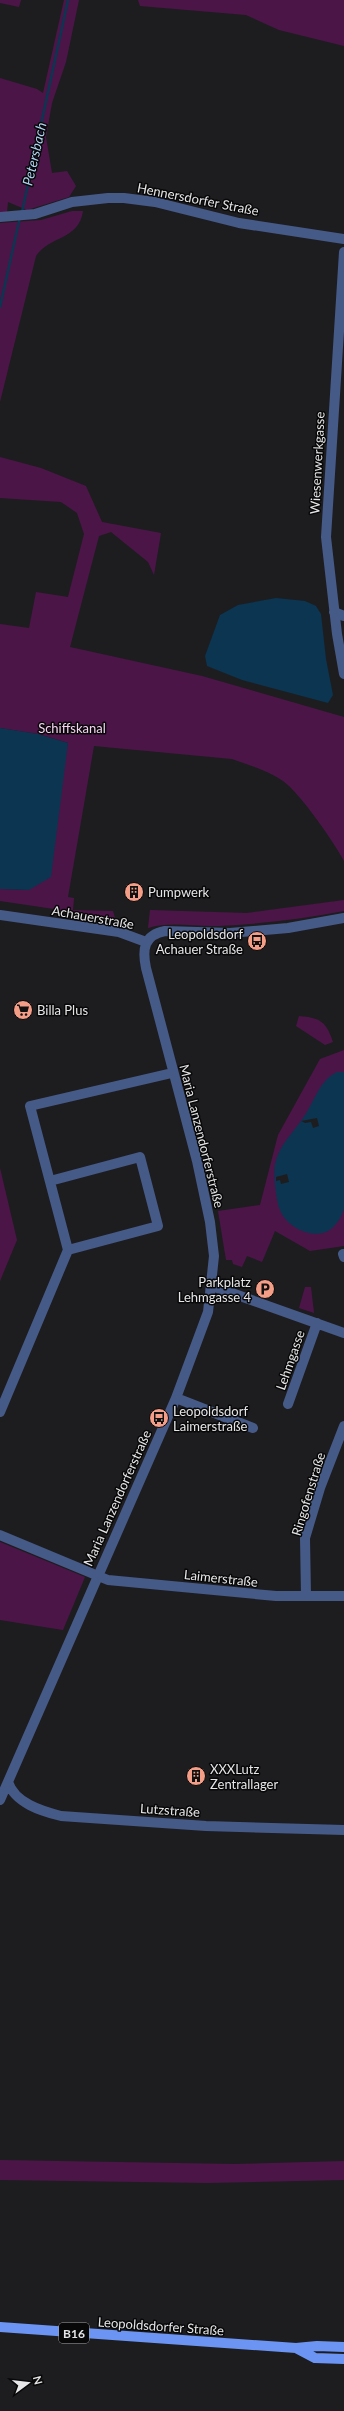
<svg xmlns="http://www.w3.org/2000/svg" width="344" height="2411" font-family="Lato,sans-serif">
	<rect width="100%" height="100%" fill="#1d1d20"/>
	<path fill="#4c1548" d="M0,0H21L19,7L0,3Z
		M64,0H79L66,62L52,103L46,137L52,173L67,171L76,186L69,197L27,210L8,202L7,212L0,213V78L37,89L43,93Z
		M138,0H344V46L279,30L246,15L140,6Z
		M72,211H83C79,240 49,236 36,256L0,402V223L41,220Z
		M0,457L41,468L86,486L102,522L161,533L154,575L148,562L111,532L99,536L70,647L202,676L344,717V861C334,842 300,793 283,781C268,771 249,765 232,759L94,746L68,897L74,898L73,910L113,911L115,918L0,901V889L29,890L68,743L38,734L0,728V624L29,628L36,592L68,597L84,534L77,513L61,502L0,498Z
		M344,900V911C302,919 261,924 218,926C195,927 171,921 148,928L150,910L247,913Z
		M299,1016C320,1018 326,1021 333,1042L325,1045L296,1026Z
		M344,1050V1246L310,1251L275,1231L262,1262L247,1256L242,1267L233,1264L232,1260H226L218,1211L260,1205L278,1135L320,1059Z
		M0,1168L17,1240L0,1281Z
		M305,1287H311L314,1313L299,1308Z
		M0,1542L85,1577L63,1630L0,1620Z
		M0,2160L234,2164L344,2161V2180L208,2183L0,2180Z"/>
	<path fill="#0b3551" d="M276,598L305,601L316,606L321,614L326,659L333,695L328,703L242,680L207,666L205,656L220,615L238,605Z
		M0,728L38,734L68,743L51,877L29,890L0,889Z
		M337,1072H344V1209C342,1215 339,1221 335,1225C320,1244 287,1229 280,1210C276,1202 273,1173 275,1164C279,1145 293,1133 303,1118C314,1103 319,1080 337,1072Z"/>
	<path fill="#1d1d20" d="M317,1118L319,1126L313,1128L311,1122L305,1123L301,1121Z
		M287,1174L289,1182L281,1184L280,1180L276,1181V1177Z"/>
	<g fill="none" stroke-linecap="round" stroke-linejoin="round">
		<path stroke="#0b3551" stroke-width="2.5" d="M22,212L68,0
			M0,307L20,217"/>
		<path stroke="#465a87" stroke-width="10" d="M0,217L35,214L72,202L108,198H124L155,202L239,223L344,239
			M344,252L326,537L337,634L344,674
			M334,612L344,616
			M0,915L119,932L146,942
			M50,1181L140,1157L158,1226L68,1250
			M343,1254L344,1257
			M212,1286L344,1333
			M176,1398L253,1428
			M288,1404L317,1323
			M0,1412L68,1250L30,1106L172,1073
			M0,1535L108,1580L276,1596H344
			M306,1596L305,1538L320,1488L344,1426
			M8,1782C15,1803 41,1811 61,1816L206,1826L344,1830
			M0,1800L176,1398L208,1312L214,1256L210,1222L197,1161L146,968C142,949 144,935 165,931L230,933L288,928L344,918"/>
		<path stroke="#6c95f3" stroke-width="10" d="M0,2327L296,2348L317,2346L344,2347
			M296,2348L315,2358L344,2359"/>
	</g>
	<defs>
		<symbol id="building-disc" viewBox="-11 -11 22 22"><circle r="9.5" fill="#f49e87" stroke="#080809"/><path d="M-4-6H4V6H1V3H-1V6H-4ZM-2.5-4.3h1.7v1.8h-1.7ZM.8-4.3h1.7v1.8H.8ZM-2.5-1h1.7V.8h-1.7ZM.8-1h1.7V.8H.8Z" fill="#111"/></symbol>
		<symbol id="bus-disc" viewBox="-11 -11 22 22"><circle r="9.5" fill="#f49e87" stroke="#080809"/><path d="M-5-6H5V4H4V6H2V4H-2V6H-4V4H-5ZM-3.5-4V0h7V-4ZM-3.5 1.2v1.5H-2V1.2ZM2 1.2v1.5H3.5V1.2Z" fill="#111"/></symbol>
		<symbol id="supermarket-disc" viewBox="-11 -11 22 22"><circle r="9.5" fill="#f49e87" stroke="#080809"/><path d="M-6-5.5h2.5l.6 2H6L4.5 2H-2.5L-4.4-4H-6ZM-1.5 3.2a1.3 1.3 0 1 0 .1 0ZM3 3.2a1.3 1.3 0 1 0 .1 0Z" fill="#111"/></symbol>
		<symbol id="parking-disc" viewBox="-11 -11 22 22"><circle r="9.5" fill="#f49e87" stroke="#080809"/><path d="M-3.5-5.5H1a3.5 3.5 0 0 1 0 7H-1V5.5H-3.5ZM-1-3.4V-.6H.8a1.4 1.4 0 0 0 0-2.8Z" fill="#111"/></symbol>
	</defs>
	<g fill-rule="evenodd">
		<use href="#building-disc" x="123" y="881" width="22" height="22"/>
		<use href="#bus-disc" x="246" y="930" width="22" height="22"/>
		<use href="#supermarket-disc" x="12" y="999" width="22" height="22"/>
		<use href="#parking-disc" x="254" y="1278" width="22" height="22"/>
		<use href="#bus-disc" x="148" y="1407" width="22" height="22"/>
		<use href="#building-disc" x="185" y="1765" width="22" height="22"/>
	</g>
	<g text-anchor="middle" dominant-baseline="central" stroke-width="3" stroke-linejoin="round" paint-order="stroke">
		<rect fill="#080809" stroke="#a3a3a5" stroke-width="1" x="59" y="2323" width="30" height="20" rx="3"/>
		<g font-size="12" font-weight="bold" fill="#e6e6e8">
			<text x="74" y="2333">B16</text>
		</g>
		<g font-size="13" fill="#e6e6e8" stroke="#080809">
			<text transform="translate(198 199) rotate(11)">Hennersdorfer Straße</text>
			<text transform="translate(317 463) rotate(-87)">Wiesenwerkgasse</text>
			<text transform="translate(93 917) rotate(10)">Achauerstraße</text>
			<text transform="translate(202 1136) rotate(76)">Maria Lanzendorferstraße</text>
			<text transform="translate(290 1360) rotate(-71)">Lehmgasse</text>
			<text transform="translate(308 1494) rotate(-73)">Ringofenstraße</text>
			<text transform="translate(117 1498) rotate(-66)">Maria Lanzendorferstraße</text>
			<text transform="translate(221 1578) rotate(6)">Laimerstraße</text>
			<text transform="translate(170 1810) rotate(4)">Lutzstraße</text>
			<text transform="translate(161 2326) rotate(4)">Leopoldsdorfer Straße</text>
		</g>
		<g font-size="13" fill="#f5d2f1" stroke="#080809">
			<text x="72" y="728">Schiffskanal</text>
		</g>
		<g font-size="13" fill="#e6e6e8" stroke="#080809" text-anchor="start">
			<text x="148" y="892">Pumpwerk</text>
			<text x="243" y="934" text-anchor="end">Leopoldsdorf<tspan x="243" dy="15">Achauer Straße</tspan></text>
			<text x="37" y="1010">Billa Plus</text>
			<text x="251" y="1282" text-anchor="end">Parkplatz<tspan x="251" dy="15">Lehmgasse 4</tspan></text>
			<text x="173" y="1411">Leopoldsdorf<tspan x="173" dy="15">Laimerstraße</tspan></text>
			<text x="210" y="1769">XXXLutz<tspan x="210" dy="15">Zentrallager</tspan></text>
		</g>
		<g font-size="14" font-style="italic" fill="#afd3f1" stroke="#080809">
			<text transform="translate(34 154) rotate(-77)">Petersbach</text>
		</g>
	</g>
	<g transform="translate(28 2383) rotate(75)" stroke="#080809" stroke-width="3" paint-order="stroke">
	<path d="M0-3L7 15L0 10L-7 15Z" fill="#e6e6e8"/>
	<text y="-6" font-size="11" font-weight="bold" text-anchor="middle" fill="#e6e6e8">N</text>
	</g>
</svg>
